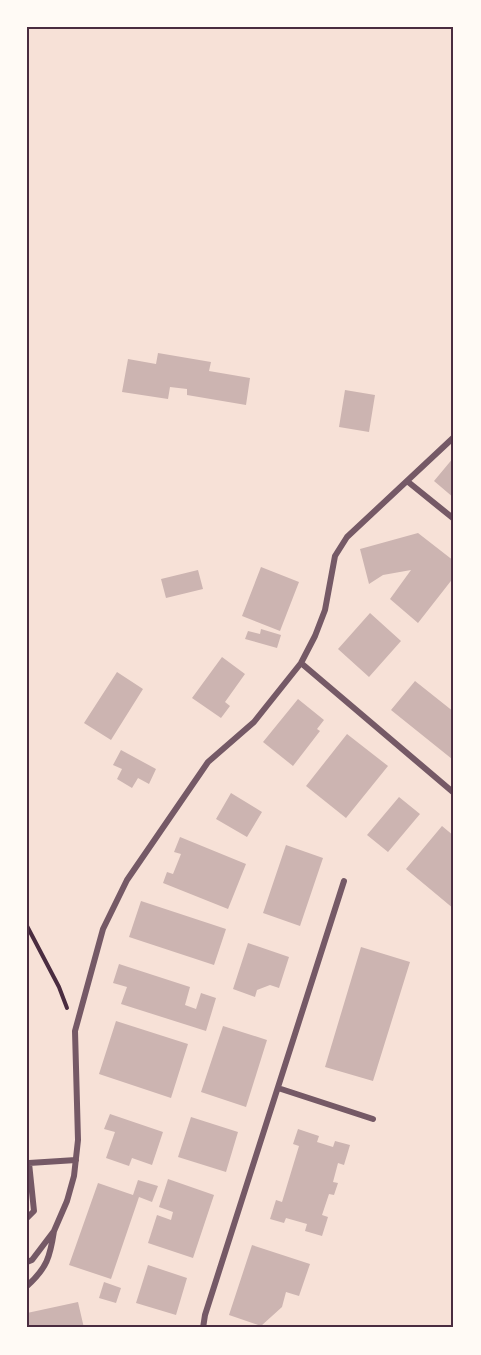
<svg xmlns="http://www.w3.org/2000/svg" width="481" height="1355" font-family="Mulish,sans-serif">
	<rect width="100%" height="100%" fill="#f7e1d7"/>
	<path fill="#ccb4b1" d="M158,353L211,362L209,371L250,378L246,405L187,395V389L170,387L168,399L122,392L128,359L156,364Z
		M345,390L375,395L369,432L339,427Z
		M454,457V498L434,481Z
		M418,533L454,561V577L418,623L390,599L411,570L383,575L369,584L360,549Z
		M261,567L299,582L280,631L242,616Z
		M198,570L203,589L166,598L161,579Z
		M370,613L401,641L369,677L338,649Z
		M261,629L281,635L277,648L245,639L248,631L260,634Z
		M222,657L245,674L225,702L230,706L221,718L192,698Z
		M117,672L143,689L111,740L84,723Z
		M415,681L454,712V757L452,759L391,710Z
		M298,699L324,720L317,729L320,731L293,766L263,742Z
		M347,734L388,766L346,818L306,786Z
		M121,750L156,769L149,784L138,778L132,788L117,779L122,769L113,765Z
		M231,793L262,812L247,837L216,819Z
		M399,797L420,814L388,852L367,835Z
		M442,826L454,836V909L406,869Z
		M180,837L246,864L228,909L163,883L167,872L173,874L181,854L174,852Z
		M286,845L323,858L300,926L263,913Z
		M141,901L226,929L214,965L129,937Z
		M248,943L289,957L279,988L270,985L257,990L255,997L233,989Z
		M361,947L410,962L373,1081L325,1067Z
		M119,964L190,987L185,1005L196,1009L201,993L216,998L206,1031L121,1004L127,987L113,983Z
		M116,1021L188,1044L171,1098L99,1074Z
		M223,1026L267,1040L246,1107L201,1092Z
		M110,1114L163,1132L152,1165L132,1158L129,1166L106,1158L115,1132L104,1129Z
		M191,1117L238,1132L226,1172L178,1157Z
		M298,1129L319,1136L317,1142L333,1147L335,1141L350,1145L344,1165L338,1163L333,1182L338,1183L334,1195L329,1194L322,1215L328,1217L322,1236L305,1231L307,1224L286,1218L284,1223L270,1219L276,1200L282,1202L299,1146L293,1144Z
		M168,1179L214,1195L193,1258L148,1243L157,1215L171,1220L173,1212L159,1207Z
		M138,1180L158,1186L152,1202L139,1197L111,1279L69,1265L98,1183L133,1195Z
		M252,1245L310,1264L299,1296L286,1292L282,1307L261,1326L229,1315Z
		M148,1265L187,1278L176,1315L136,1303Z
		M104,1282L121,1288L116,1303L99,1298Z
		M78,1302L84,1328H27V1313Z"/>
	<g fill="none" stroke-linecap="round" stroke-linejoin="round">
		<path stroke="#4a2c40" stroke-width="4" d="M27,926L59,987L67,1008"/>
		<path stroke="#755966" stroke-width="6" d="M407,481L454,519
			M301,663L454,793
			M278,1088L373,1119
			M27,1218L34,1211L29,1163L76,1160
			M27,1262L32,1260L54,1231L67,1201L74,1176L78,1140L75,1031L103,929L127,880L208,762L254,722L301,663L315,636L325,610L335,556L347,537L454,437
			M27,1286C47,1268 50,1257 54,1231
			M203,1328L205,1315L344,881"/>
	</g>
	<rect width="481" height="1355" fill="none" stroke="#fffaf5" stroke-width="57"/>
	<rect x="28" y="28" width="424" height="1298" fill="none" stroke="#4a2c40" stroke-width="2"/>
</svg>
